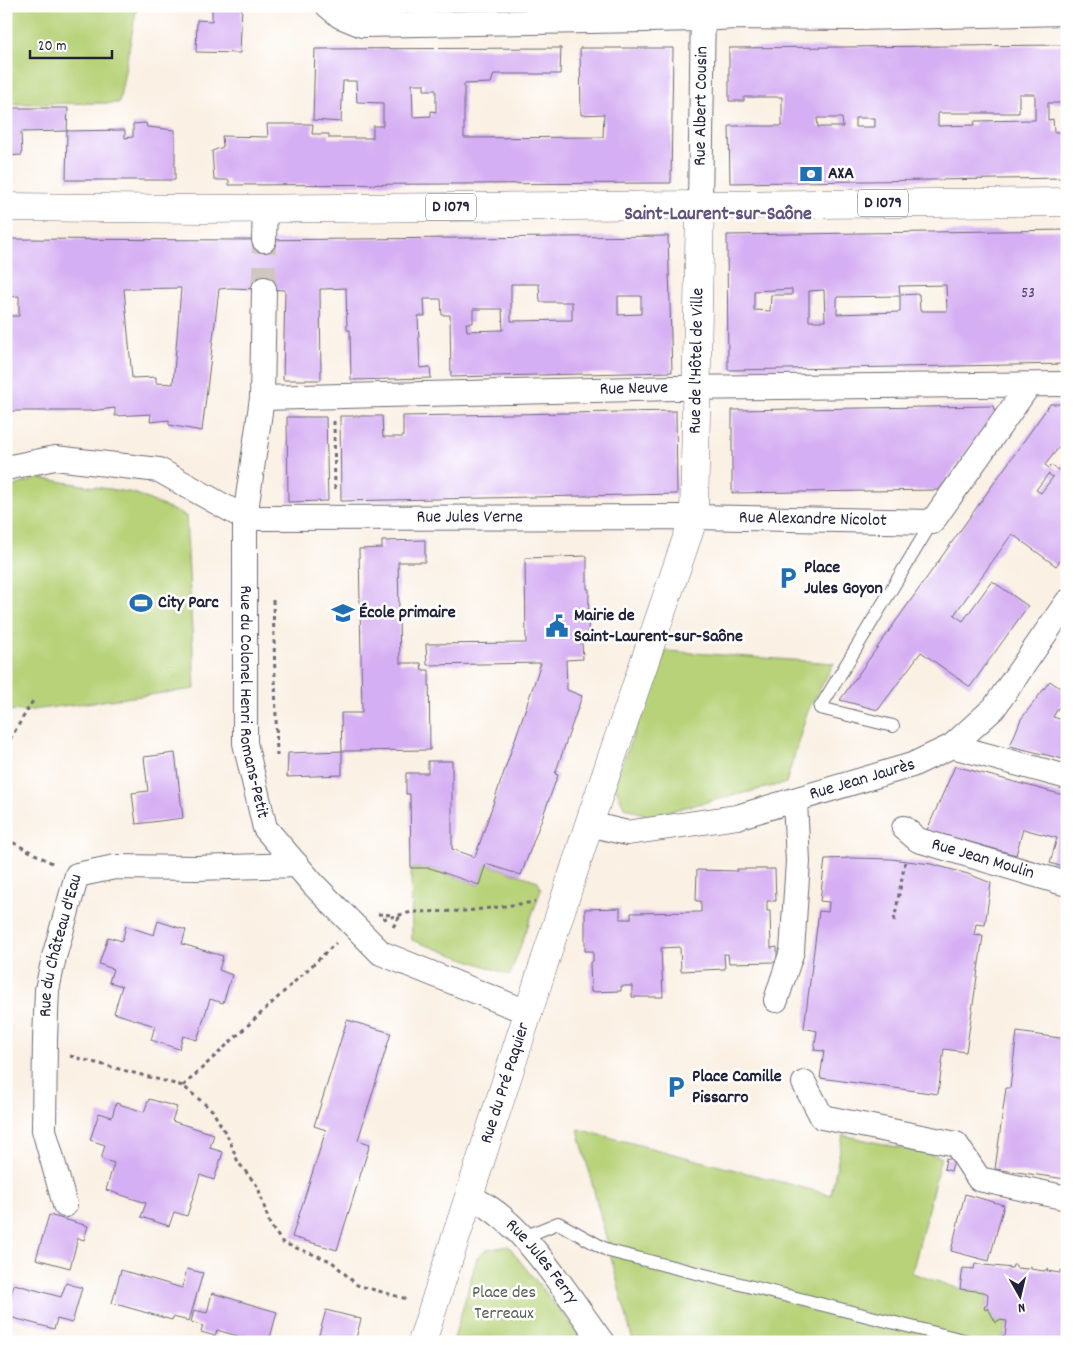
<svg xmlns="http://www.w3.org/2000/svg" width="1073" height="1348" font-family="Dekko,sans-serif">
	<rect width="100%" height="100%" fill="#fff"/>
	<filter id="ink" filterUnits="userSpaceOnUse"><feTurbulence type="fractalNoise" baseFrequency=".02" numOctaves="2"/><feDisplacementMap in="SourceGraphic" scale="10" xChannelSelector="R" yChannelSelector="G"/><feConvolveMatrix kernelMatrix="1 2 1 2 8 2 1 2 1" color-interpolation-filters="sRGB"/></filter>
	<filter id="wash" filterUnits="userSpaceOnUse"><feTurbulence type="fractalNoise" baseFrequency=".0096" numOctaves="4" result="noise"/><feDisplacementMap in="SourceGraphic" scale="20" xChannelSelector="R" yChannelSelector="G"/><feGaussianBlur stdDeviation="1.12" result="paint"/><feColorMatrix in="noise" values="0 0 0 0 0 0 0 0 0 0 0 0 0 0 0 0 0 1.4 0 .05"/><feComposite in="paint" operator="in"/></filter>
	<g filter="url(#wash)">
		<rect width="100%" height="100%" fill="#faf0e3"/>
		<path fill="#b7d278" stroke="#6c7a5a" d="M6,6H137L119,103L6,104Z
			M38,478L134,493L186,516L195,689L24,711L6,710V489Z
			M666,651L834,663L807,713L786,783L648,816L624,807L614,784Z
			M486,864L538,881L541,890L510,975L412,940L411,868H430L479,885Z
			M578,1129L831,1195L843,1135L941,1157L912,1273L960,1289L984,1292L988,1294L985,1309L988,1308L996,1322L998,1320L1007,1321L1005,1336H1002L1005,1342H633Z
			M509,1246L519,1260L586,1342H453L477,1258L485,1250Z"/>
		<g id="blocks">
			<path fill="#d5aff3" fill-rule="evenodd" d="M212,6H242L240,53L196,52L197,20L212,21Z
				M377,6H469V9L377,10Z
				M490,6H533V8H490Z
				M1067,45V103H1048V120L1053,119L1054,132H1067V178L730,183L729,126H782V97H744V101H729V48ZM1019,94H1035V120L975,121L974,125L938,126V113H1019ZM817,118H842L843,127H818ZM855,118H875V127H855Z
				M561,48L560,74H494L491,83L464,84V138L603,137L604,114L581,115L580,48H673L671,183L229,185V180H214L212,151L223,147L222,136L268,137L267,124H313L312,134H329V138H373V126H383V103L357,102L356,81H343L341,122L313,120L315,49ZM412,84H424V90H436V112L431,111V116L413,117Z
				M6,108H68L67,131L21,132L22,155L6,156Z
				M146,123L147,127L175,130V180H66L67,131L125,130V138L133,137V124Z
				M1067,230V364L728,370L727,235ZM946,285L947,311H920L919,294L900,295L899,286ZM792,289V295H771L770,311L754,310V291ZM824,290L825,321H809V291ZM900,296V312L837,314V297Z
				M668,236L672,372L451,377L450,315H442L441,299H424L425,316H418L420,368L430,367L431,378L351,380L350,330H347L346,288L324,289H320L321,380H283L285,290L230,288L219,289L202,431L169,425V420L150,422L151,414L115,416V408L89,411H6V316H19V296L10,297V290H6V239L251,240ZM511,284H539L540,302H572V320L511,321ZM181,288L173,384L156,383V377L132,378L124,289ZM618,296H641V314L618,315ZM473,309H502L503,330L467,331L466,323H473Z
				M1050,404H1067V437L1045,465L1049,468L1051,465L1058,470L1067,458V551L1056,566L1012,534L954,615L963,621L992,581L1028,606L970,687L921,652L878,710L840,700ZM1048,474L1053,477L1041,493L1036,490Z
				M993,406L995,412L939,490L732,493V410Z
				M676,411L677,494L341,501L340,416H382L383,437H403V416Z
				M287,417H326L328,501L288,502Z
				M425,540V562H398L400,663H421L422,670H429L430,750L342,751L341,713H362L359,549L382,548V541Z
				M587,556V589H589L588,642H582L583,659L566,660L567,690L582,696L555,774L558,775L521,875L486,864L479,885L430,868H411L410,794H406V773H428V761H452V849L475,857L541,663L427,665L426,644L526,643L525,558Z
				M1050,681L1067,693L1053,717L1067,721V760L1010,746L1021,719Z
				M342,751V775L287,777L288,753Z
				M175,753L183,818L136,824L132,793L148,791L144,757Z
				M955,766L1067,796V864L1063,867L1050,863L1057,838L1023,829L1016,855L927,830Z
				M853,858L891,859L931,864L968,874L991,883L985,925L976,924L974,935L983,936L966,1052L944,1049L938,1094L820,1078L824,1051L814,1050L817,1031L804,1028L819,911L828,912L829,902L820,901L825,859Z
				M737,869H775L776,901H767V911H770L771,948L777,947V962L729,963L728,954H724L725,969L681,971L680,947L661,948L663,997H632V986H621V991L591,992L590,962L593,961V951H585V909L620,908V919H631V913L701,912V901H696L697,870L737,871Z
				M158,921L186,930L182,944L223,956L219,970L232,975L223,1003L210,999L197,1040L183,1036L179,1049L151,1040L155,1026L114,1013L122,986L109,982L113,969L99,964L108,937L122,941L126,926L154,935Z
				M347,1020L391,1033L358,1140L370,1144L337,1250L292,1237L326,1130L314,1126Z
				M1017,1032L1067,1039L1066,1179L995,1169L1006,1088H1010Z
				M149,1099L177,1107L172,1121L214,1134L210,1148L223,1152L214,1180L200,1175L187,1216L174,1212L169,1226L141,1217L146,1203L106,1190L114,1163L101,1159L105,1145L90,1140L99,1113L112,1117L116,1103L144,1112Z
				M946,1158L954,1160L951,1171L944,1169Z
				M965,1194L1004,1205L989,1261L951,1251Z
				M49,1215L88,1226L84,1240L78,1238L70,1268L36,1259Z
				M975,1264L1012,1268L1013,1265H1016V1268L1028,1269L1031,1266V1269L1044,1271L1048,1268L1047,1271L1060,1273L1061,1270H1064L1063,1273H1067V1342L1008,1340L1005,1342L1002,1336H1005L1007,1321L998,1320L996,1323L988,1308L985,1310L984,1307L987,1305L988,1294L984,1292L960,1289L963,1268L974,1269Z
				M187,1269L203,1273L189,1321L173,1317L172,1320L112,1303L121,1270L182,1288Z
				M66,1283L82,1288L72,1323L57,1319L54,1329L6,1316L14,1284L61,1297Z
				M212,1293L277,1312L269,1342H258L217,1330L215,1336L201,1332L203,1326L191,1322L194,1310L207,1313Z
				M326,1310L361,1319L355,1342H317Z"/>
		</g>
	</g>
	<g filter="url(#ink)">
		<use href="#blocks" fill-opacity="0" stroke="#6e6a76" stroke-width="1"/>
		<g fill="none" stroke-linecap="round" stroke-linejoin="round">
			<path stroke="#cfc7c1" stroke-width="24" stroke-dasharray="24 12" stroke-linecap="butt" d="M264,289V240"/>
			<defs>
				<path id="lane" d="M893,726L820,708L932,522
					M524,1237L558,1223L609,1251L971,1342"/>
				<g id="street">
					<path d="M328,6L340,16L362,25L703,19L734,17L858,18L1067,13"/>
					<path id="s1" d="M700,205L703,6"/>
					<path d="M264,240L265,209"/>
					<path id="s2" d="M264,289L262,398L245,518V743L265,828L313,884L381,953L527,1012"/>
					<path id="s3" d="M262,398L675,388L1067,384"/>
					<path id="s4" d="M6,468L55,458L159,470L245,518L694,517L932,522L1029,385"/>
					<path d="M952,746L1067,777"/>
					<path id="s5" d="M589,824L627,833L737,817L912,765L952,746L994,708L1067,602"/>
					<path id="s6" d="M904,828L918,840L1067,884"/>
					<path d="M776,1000L792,951L798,862L795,801"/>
					<path d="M804,1083L822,1117L956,1144L979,1179L1067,1198"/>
					<path id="s7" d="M469,1197C521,1216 569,1298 602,1342"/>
					<path id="s8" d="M65,1205L44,1130L45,1039L47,990L54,957L77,875L115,867L197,868L297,865"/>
				</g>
				<g id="secondary">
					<path id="s9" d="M422,1342L589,824L694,517L700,205"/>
				</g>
				<path id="primary" d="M6,207L202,209L1067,202"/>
			</defs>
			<use href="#lane" stroke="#6e6a76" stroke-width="14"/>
			<use href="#street" stroke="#6e6a76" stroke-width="26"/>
			<use href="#secondary" stroke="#6e6a76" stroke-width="29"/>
			<use href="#primary" stroke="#6e6a76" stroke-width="29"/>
			<path stroke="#6e6a76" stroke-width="3" stroke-dasharray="4 4" stroke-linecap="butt" d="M334,421L335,493
				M273,600L277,756
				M6,746L34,699
				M6,839L54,864
				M378,914L395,915
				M383,919L412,912L467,911L535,902
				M894,921L905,862
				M393,927L400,916
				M70,1056L183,1086L212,1110L229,1139L238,1162L258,1187L270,1225L283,1243L331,1261L357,1285L407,1299
				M183,1086L336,943"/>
			<use href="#lane" stroke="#fff" stroke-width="12"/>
			<use href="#street" stroke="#fff" stroke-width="24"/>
			<use href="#secondary" stroke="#fff" stroke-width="28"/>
			<use href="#primary" stroke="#fff" stroke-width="28"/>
		</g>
	</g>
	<defs>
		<symbol id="bank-bare" viewBox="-9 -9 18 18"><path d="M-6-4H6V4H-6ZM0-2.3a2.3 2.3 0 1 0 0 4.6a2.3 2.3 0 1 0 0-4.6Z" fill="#1f6fb2" stroke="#fff" stroke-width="2.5" paint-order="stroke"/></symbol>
		<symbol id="parking-bare" viewBox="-9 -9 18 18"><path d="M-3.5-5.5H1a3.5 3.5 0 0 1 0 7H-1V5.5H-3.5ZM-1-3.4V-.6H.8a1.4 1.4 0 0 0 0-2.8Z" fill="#1f6fb2" stroke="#fff" stroke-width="2.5" paint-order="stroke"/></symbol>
		<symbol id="stadium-bare" viewBox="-9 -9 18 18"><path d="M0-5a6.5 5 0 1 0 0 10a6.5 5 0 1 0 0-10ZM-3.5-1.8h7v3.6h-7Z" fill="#1f6fb2" stroke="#fff" stroke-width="2.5" paint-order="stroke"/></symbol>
		<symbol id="school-bare" viewBox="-9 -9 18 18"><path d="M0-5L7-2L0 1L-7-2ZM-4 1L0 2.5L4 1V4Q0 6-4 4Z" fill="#1f6fb2" stroke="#fff" stroke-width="2.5" paint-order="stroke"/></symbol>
		<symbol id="civic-bare" viewBox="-9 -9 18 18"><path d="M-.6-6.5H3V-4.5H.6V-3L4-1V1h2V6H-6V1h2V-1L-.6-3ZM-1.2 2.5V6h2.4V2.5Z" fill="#1f6fb2" stroke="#fff" stroke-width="2.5" paint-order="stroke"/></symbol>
	</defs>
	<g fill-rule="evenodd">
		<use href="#bank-bare" x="795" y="158" width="32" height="32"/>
		<use href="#parking-bare" x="772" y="562" width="32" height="32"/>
		<use href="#stadium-bare" x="125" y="587" width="32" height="32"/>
		<use href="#school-bare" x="327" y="597" width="32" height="32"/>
		<use href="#civic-bare" x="541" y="610" width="32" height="32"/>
		<use href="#parking-bare" x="660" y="1071" width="32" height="32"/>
	</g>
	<g text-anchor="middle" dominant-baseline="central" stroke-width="5" stroke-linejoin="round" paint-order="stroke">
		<g font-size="15" fill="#4f4569">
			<text x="1028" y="294">53</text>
		</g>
		<g fill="#fff" stroke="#646476" stroke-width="1">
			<rect x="858" y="189.5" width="50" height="27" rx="4"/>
			<rect x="426" y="193.5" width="50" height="27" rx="4"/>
		</g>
		<g font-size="16" font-weight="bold" fill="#22223b">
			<text x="883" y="203">D 1079</text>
			<text x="451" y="207">D 1079</text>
		</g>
		<g font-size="18" fill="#22223b" stroke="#fff">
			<text stroke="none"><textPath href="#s1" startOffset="99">Rue Albert Cousin</textPath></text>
			<text stroke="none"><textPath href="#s9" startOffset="1025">Rue de l'Hôtel de Ville</textPath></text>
			<text stroke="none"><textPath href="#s3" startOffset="372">Rue Neuve</textPath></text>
			<text stroke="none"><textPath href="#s4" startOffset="478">Rue Jules Verne</textPath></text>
			<text stroke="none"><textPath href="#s4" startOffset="821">Rue Alexandre Nicolot</textPath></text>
			<text stroke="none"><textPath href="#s2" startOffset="415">Rue du Colonel Henri Romans-Petit</textPath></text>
			<text stroke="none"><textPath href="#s5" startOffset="281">Rue Jean Jaurès</textPath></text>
			<text stroke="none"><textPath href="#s6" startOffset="86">Rue Jean Moulin</textPath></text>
			<text stroke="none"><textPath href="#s8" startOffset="264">Rue du Château d'Eau</textPath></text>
			<text stroke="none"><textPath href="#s9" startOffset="272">Rue du Pré Paquier</textPath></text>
			<text stroke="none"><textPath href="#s7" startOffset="99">Rue Jules Ferry</textPath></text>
		</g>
		<g font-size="18" font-weight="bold" fill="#22223b" stroke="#fff" text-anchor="start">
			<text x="828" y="174">AXA</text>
			<text x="804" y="568">Place<tspan x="804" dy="21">Jules Goyon</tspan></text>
			<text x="158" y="603">City Parc</text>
			<text x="359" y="613">École primaire</text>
			<text x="574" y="616">Mairie de<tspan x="574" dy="21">Saint-Laurent-sur-Saône</tspan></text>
			<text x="692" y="1077">Place Camille<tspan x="692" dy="21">Pissarro</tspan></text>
		</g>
		<g font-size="18" fill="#566050" stroke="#fff">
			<text x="504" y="1293">Place des<tspan x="504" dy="21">Terreaux</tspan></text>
		</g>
		<g font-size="20" font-weight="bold" fill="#61537b" stroke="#fff">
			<text x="718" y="215">Saint-Laurent-sur-Saône</text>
		</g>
	</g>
	<rect width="1073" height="1348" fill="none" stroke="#fff" stroke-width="25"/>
	<g transform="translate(1020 1296) rotate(172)" stroke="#ffffff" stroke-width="4" paint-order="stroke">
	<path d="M0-4L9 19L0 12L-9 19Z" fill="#22223b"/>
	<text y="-8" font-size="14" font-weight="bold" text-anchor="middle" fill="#22223b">N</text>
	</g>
	<path d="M30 50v8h82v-8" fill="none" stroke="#22223b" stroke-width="2.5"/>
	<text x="38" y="50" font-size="15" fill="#22223b" stroke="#ffffff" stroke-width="4" paint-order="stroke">20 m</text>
</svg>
